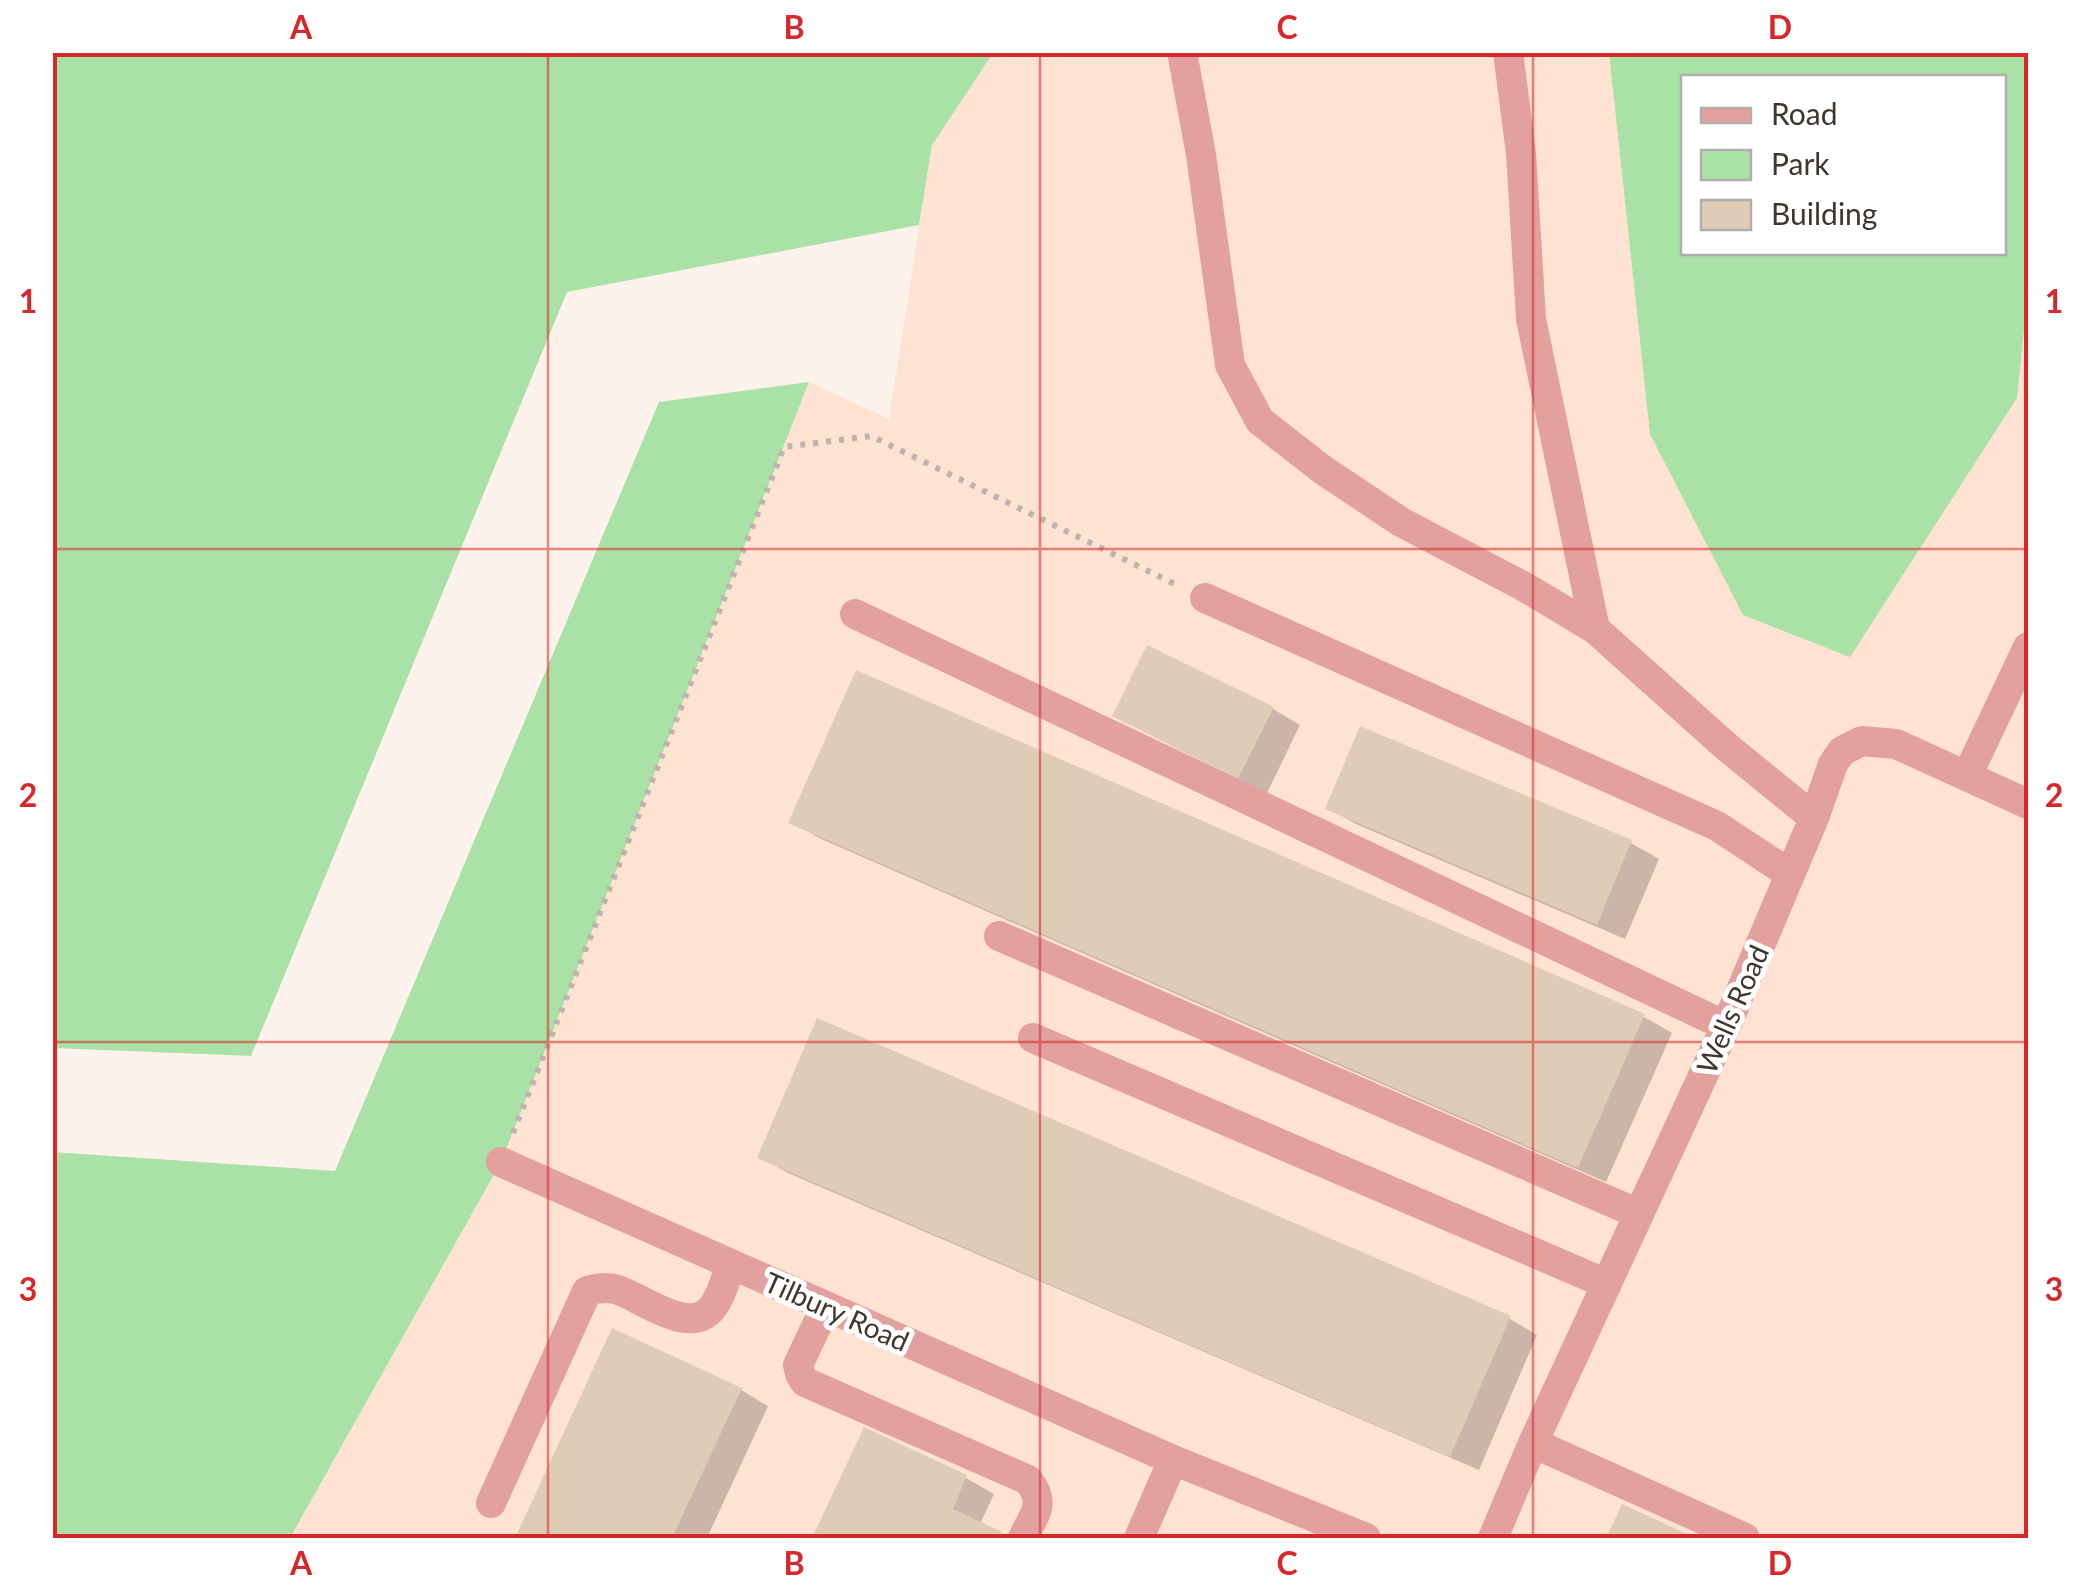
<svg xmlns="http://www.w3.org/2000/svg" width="2081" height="1591" font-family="Lato,sans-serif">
	<rect width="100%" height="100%" fill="#fef3ec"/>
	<path fill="#fee2d2" d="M993,53H1609L1650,434L1850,657L2017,398L2028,293V1538H290L501,1162L809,382L889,419L932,145Z"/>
	<path fill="#a9e1a6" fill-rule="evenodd" d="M53,52L993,53L932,145L919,225L567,292L251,1056L53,1048Z
		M1609,53H2028V293L2017,398L1850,657L1743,615L1650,434ZM1684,78H2004V252H1684Z
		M809,382L501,1162L290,1538H53L52,1152L335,1171L659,402Z"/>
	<path fill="#0003" d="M857,673L1644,1017L1672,1033L1606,1182L819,838L792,822Z
		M1273,709L1300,725L1267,793L1143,731Z
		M1361,729L1631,843L1659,859L1625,939L1356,824L1328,808Z
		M760,1157L1510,1319L1537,1335L1479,1470L788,1173Z
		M613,1332L741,1390L768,1406L707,1538H517Z
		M865,1431L966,1478L994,1494L980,1524L1009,1538H815Z"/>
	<path fill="#dfccb6" d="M1147,645L1274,707L1238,779L1112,716Z
		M856,670L1645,1014L1578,1168L788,823Z
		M1360,726L1632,840L1597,925L1325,809Z
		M817,1018L1511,1316L1450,1457L757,1158Z
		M612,1328L742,1388L672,1538H515Z
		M864,1427L967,1475L953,1509L1002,1532L999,1538H812Z
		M1622,1504L1696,1538H1606Z"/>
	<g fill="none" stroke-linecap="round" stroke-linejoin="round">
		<path stroke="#beb3ad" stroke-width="6" stroke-dasharray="5 8" stroke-linecap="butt" d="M513,1133L784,447L871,436L1179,586"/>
		<path stroke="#e2a09f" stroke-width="30" d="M1182,52L1201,155L1230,365L1260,421L1323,470L1401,522L1523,586L1595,629L1728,748L1814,818
			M1508,52L1521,153L1531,319L1595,629
			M1205,598L1717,826L1790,874
			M855,614L1726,1026
			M1967,776L2028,647
			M999,936L1639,1214
			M1033,1038L1607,1284
			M501,1162L1173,1460L1366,1538
			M826,1306L798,1365L800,1374L805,1382L1028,1480C1047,1504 1034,1514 1023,1538
			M1533,1443L1745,1538
			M491,1503L587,1291C597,1288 607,1286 618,1290C644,1299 690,1336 712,1308C721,1297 726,1278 731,1264
			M1139,1538L1173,1460
			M1493,1538L1533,1443L1726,1026L1814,818L1833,764L1842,751L1862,741L1896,744L2028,804"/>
	</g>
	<path fill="none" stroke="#d62828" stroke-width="2.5" stroke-opacity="0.55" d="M548,52V1538M1040,52V1538M1533,52V1538M52,549H2028M52,1042H2028"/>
	<g text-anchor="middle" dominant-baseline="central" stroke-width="10" stroke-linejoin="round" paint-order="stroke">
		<g font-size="28" fill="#3f352f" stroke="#fff">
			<text transform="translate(1732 1009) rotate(-66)">Wells Road</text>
			<text transform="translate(837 1311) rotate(24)">Tilbury Road</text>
		</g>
	</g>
	<rect width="2081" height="1591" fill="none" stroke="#ffffff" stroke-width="110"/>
	<rect x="1681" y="75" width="325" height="180" fill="#ffffff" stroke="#b2aeac" stroke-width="2.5"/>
	<rect x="1701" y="108" width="50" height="15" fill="#e2a09f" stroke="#b2aeac" stroke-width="2.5"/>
	<text x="1771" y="125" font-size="30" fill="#3f352f">Road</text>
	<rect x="1701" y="150" width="50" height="30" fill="#a9e1a6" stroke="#b2aeac" stroke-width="2.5"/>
	<text x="1771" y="175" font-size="30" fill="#3f352f">Park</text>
	<rect x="1701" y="200" width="50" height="30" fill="#dfccb6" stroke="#b2aeac" stroke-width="2.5"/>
	<text x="1771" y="225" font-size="30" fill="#3f352f">Building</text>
	<rect x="55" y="55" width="1971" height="1481" fill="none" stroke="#d62828" stroke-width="4"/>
	<g font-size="32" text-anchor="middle" font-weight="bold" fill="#d62828">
		<text x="301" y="39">A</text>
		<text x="794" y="39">B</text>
		<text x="1287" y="39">C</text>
		<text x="1780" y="39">D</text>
		<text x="28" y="313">1</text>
		<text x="2054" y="313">1</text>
		<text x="28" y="807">2</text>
		<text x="2054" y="807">2</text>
		<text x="28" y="1301">3</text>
		<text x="2054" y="1301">3</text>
		<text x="301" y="1575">A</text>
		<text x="794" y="1575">B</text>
		<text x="1287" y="1575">C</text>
		<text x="1780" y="1575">D</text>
	</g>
</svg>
